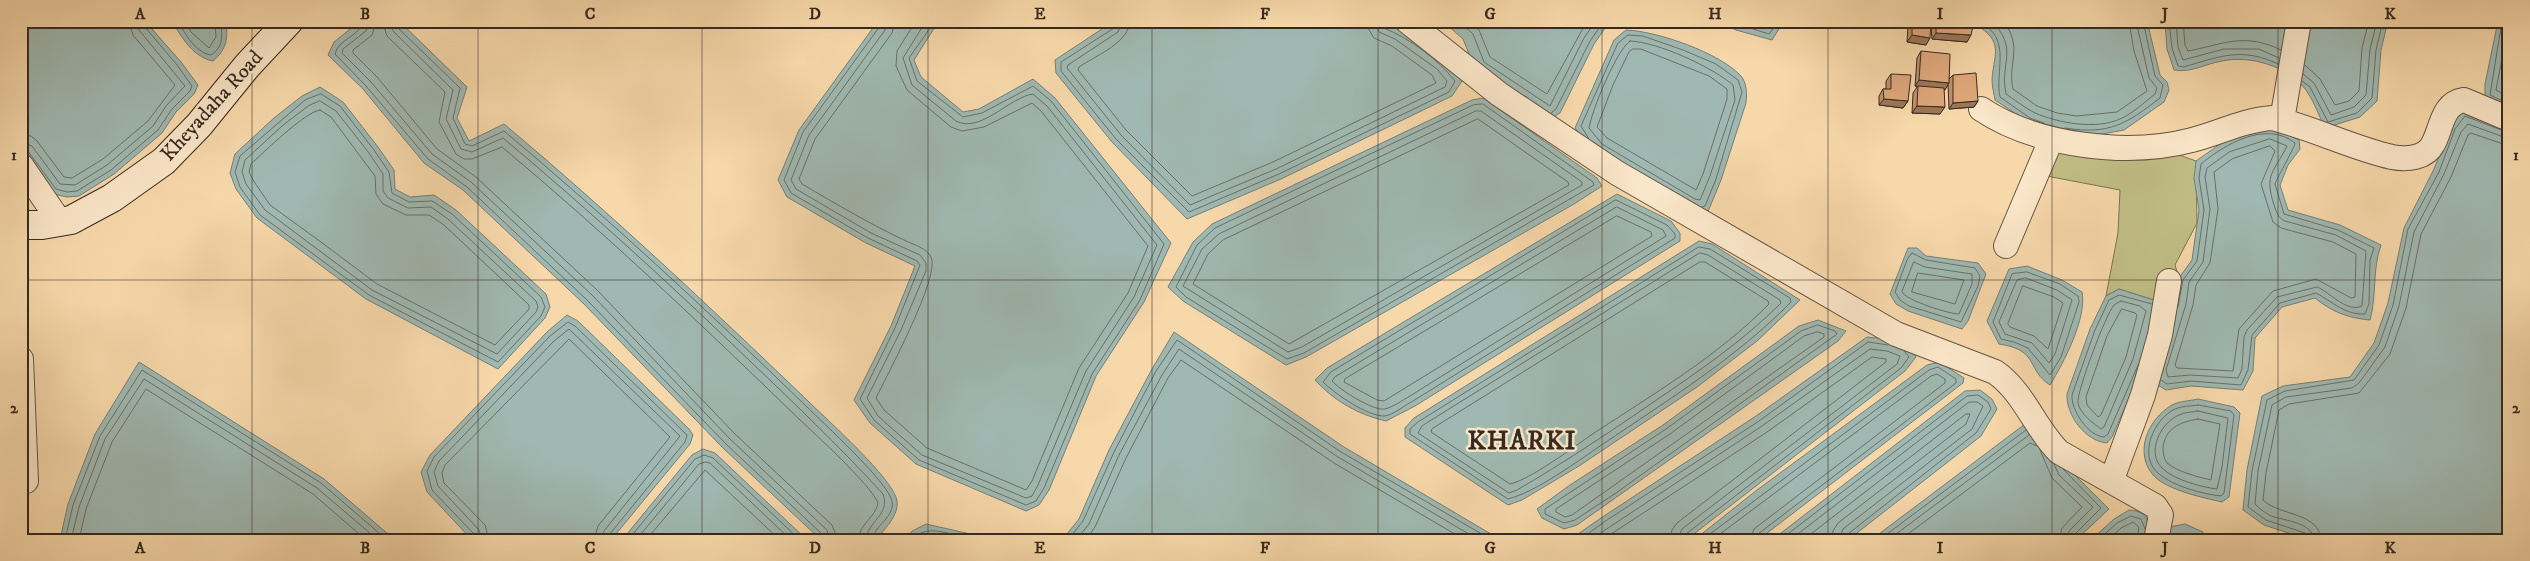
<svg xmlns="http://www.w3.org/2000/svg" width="2530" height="561" font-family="'IM FELL DW Pica',serif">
	<rect width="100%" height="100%" fill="#f7d8aa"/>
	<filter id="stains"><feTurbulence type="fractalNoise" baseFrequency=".004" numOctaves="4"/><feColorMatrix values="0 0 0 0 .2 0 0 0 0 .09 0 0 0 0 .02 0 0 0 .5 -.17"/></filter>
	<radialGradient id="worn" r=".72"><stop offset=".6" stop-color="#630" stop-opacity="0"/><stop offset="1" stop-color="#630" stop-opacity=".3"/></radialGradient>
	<path fill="#c1be86" stroke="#7b7453" d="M2051,140L2160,148L2196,161L2197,223L2175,265L2179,278L2160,302L2119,289L2106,296L2118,233L2120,190L2036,174Z"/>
	<path fill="#9fb8b1" stroke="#757f77" d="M21,21H145L181,62L198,85L194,94L176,112L162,133L114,174L79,196L67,197L54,194L21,151Z
		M172,21H226C228,38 227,49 213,61C193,57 182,38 172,21Z
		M360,21H399L467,87L457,118L469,141L504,124C609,212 708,305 807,400C825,418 894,479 897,501C899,516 884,529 876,540L820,539L722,447L584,304L463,190L424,163L363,89L328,55L334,42Z
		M878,21H942L933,30L914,60L921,77L963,112L979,109L1033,79L1055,98L1171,243L1144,302L1096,376L1049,490L1039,505L1026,511L916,464L870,423L854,400L891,326L915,266L866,243L787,197L778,180L799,130Z
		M1114,21H1381C1413,33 1439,55 1462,81L1452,96L1281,179L1187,219L1112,142L1056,73L1055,60Z
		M1431,21H1610L1594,44L1560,113L1549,120L1475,69L1463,39L1446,24Z
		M1716,21H1784L1772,40L1736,30Z
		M1980,21H2147L2160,75L2167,82L2169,90L2164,102L2124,130L2102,134L2075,135L2028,122L1995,100C1994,94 1992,86 1992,80C1993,57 2004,44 1981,28Z
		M2165,21H2388L2381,50L2377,101L2360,117L2325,128C2319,116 2314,101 2306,90C2287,66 2251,55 2222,61C2205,64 2191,73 2174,70L2167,49Z
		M2498,21H2509V110L2485,99V84Z
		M1626,30C1657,31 1720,53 1741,76C1747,83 1747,94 1746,103L1721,180L1707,214L1582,138L1575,128L1614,40Z
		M320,87L343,102L378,147L394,170L395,189L410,197L434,195L456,210L546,294L550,307L545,318L498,369L366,299L257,218L236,189L230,173L235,154L274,118L302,96Z
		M1483,98L1597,178L1602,186L1574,204L1306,357L1286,365L1183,301L1168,287L1193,242L1212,224L1472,100Z
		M2462,110L2509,128V540H2309L2264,525L2243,510L2247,470L2262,396L2283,386L2350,377L2374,343L2388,303L2404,228L2434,169L2451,127Z
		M2271,127L2299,140L2300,149L2288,165L2280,185L2288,210L2340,225L2381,245C2372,270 2377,295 2370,320C2348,318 2332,312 2315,298L2282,307L2255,338L2253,371L2243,390L2191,386L2166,390L2156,384L2179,278L2192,260L2199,210L2194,178L2196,161L2223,142Z
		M1617,194L1671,221L1680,233V241L1415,406L1386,421C1359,415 1334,401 1315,380L1327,368Z
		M1699,241L1712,244L1800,300L1757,341L1697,387L1579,466L1522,500L1508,505L1405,437V428L1414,418Z
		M1908,248H1917L1926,256L1978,263L1986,274L1968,321L1962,329L1908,311L1896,304L1890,294Z
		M2027,266L2062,280L2082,292C2087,318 2064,362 2050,385C2026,370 2040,350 1999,344L1987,321L2009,269Z
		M2119,289L2160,302L2144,363L2112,437L2107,443C2085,441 2066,415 2067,394L2090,329L2106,296Z
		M567,315L578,321L689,429L693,435L690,444L611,540H472L427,492L421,472L430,455L547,332Z
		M1818,320L1846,331L1838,341L1577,525L1564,529L1542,518L1537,509L1570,485L1663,425L1799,326Z
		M1174,332L1344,447L1501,540H1062L1079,519L1109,450L1152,369Z
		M1867,337C1885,339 1906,340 1916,357L1905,371L1686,540H1579L1578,534L1601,518L1756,416Z
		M139,362L324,479L395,540H60L68,504L95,434Z
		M1939,362L1964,378L1963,383L1758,540H1694L1757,490L1927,365Z
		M1980,390L1992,399L1997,409L1981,436L1848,540H1772L1965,391Z
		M2198,399L2234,407L2240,413L2229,497L2222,502C2204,498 2167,490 2154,476C2133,453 2148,419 2172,405C2179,401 2190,401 2198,399Z
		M2033,418L2067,467L2109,509L2076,540H1871Z
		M703,449L715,453L807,540H622L692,455Z
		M2129,510C2149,511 2150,523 2148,540H2091L2114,519Z
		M926,524L988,538L993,540H905L912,531Z
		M2185,524L2203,532L2201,540H2161L2169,527Z"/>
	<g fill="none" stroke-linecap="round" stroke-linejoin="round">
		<path stroke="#6a7068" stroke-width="1" d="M178,21C185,34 195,52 211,55C224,47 222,35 221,21
			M185,21L191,32L209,48L216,37L215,21
			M363,21C361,36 338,39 335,54L366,86L428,159L467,187L587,300L726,444L822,534L824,540
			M369,21L366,31L343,49L342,53L371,82L432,154L471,182L592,295L730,439L827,530L830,540
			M376,21L372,35L353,50V53L377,77L437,149L476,177L597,290L735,434L832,525L838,540
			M382,21L387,36L445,92L439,122L456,154L464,159H472L502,147C605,233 702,325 798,418C814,433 871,485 878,503C876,517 859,524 858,540
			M390,21L393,31L453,90L446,119L461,149L472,152L503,138C589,210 671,285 751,362C796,405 841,448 883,494C891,515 867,521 866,540
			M396,21L397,27L460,88L453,118L465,144L472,146L504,131C609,219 708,311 806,406C822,422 888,482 892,501C895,518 874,525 872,540
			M881,21L880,26L803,132L784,180L791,193L868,238L917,261L920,265L895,328L860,399L874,420L919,460L1026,505L1036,501L1044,488L1092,374L1140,300L1164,244L1051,101L1033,86L982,113L963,117L917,81L909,58L935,21
			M888,21L885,30L809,135L791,180L796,189L871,233L920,255L926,263V271L901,330L867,398L878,416L922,455L1026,498L1032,496L1038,485L1086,371L1134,297L1157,245L1047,106L1033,94C1010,97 980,134 956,121L912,85L903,58L926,21
			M895,21L892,33L815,139L799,179L802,184C836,204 870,224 906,241C915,245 926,248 931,257C941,275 887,375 876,398L884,410L927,448L1026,490L1032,481L1079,368L1128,293L1148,246L1041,111L1032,103L984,127L962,131L951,127L907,90L896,66L897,51L916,21
			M1116,21L1114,28L1061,62V71L1116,139L1189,212L1279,174L1449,92L1455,81C1437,58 1410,39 1384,28L1381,21
			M1123,21L1118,32L1068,65L1067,68L1121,135L1190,205L1276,169L1445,87L1447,81L1437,69L1395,39L1379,32L1375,21
			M1130,21C1129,43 1095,56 1079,67L1078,70L1126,130L1192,196L1273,162L1436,83L1432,75L1392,46L1374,38L1369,30L1367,21
			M1459,21L1473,34L1484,62L1550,106L1584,38L1596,21
			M1471,21L1479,30L1490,57L1547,94L1587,21
			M1728,21L1769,34L1779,21
			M1985,21L1986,26C2010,43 1995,72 2000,97L2030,118L2044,123
			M1991,21C2020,48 1999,64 2006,94C2015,100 2025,108 2035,113C2059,123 2095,130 2120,119C2132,114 2145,102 2155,94L2157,88L2149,78L2136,21
			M2003,21C2024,47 2007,63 2013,89L2037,106L2057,113L2077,116L2117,112L2147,91L2134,51L2129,21
			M2169,21L2172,48L2178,66L2184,67C2220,56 2243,47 2278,64
			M2176,21L2178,47L2183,60L2224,49H2259L2279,58
			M2183,21L2185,45L2188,51C2225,44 2244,32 2281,50
			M2502,21L2490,95L2509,104
			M2509,21L2496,90L2509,97
			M1630,41C1658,42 1712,67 1733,85L1735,100L1710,176L1700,200L1695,199L1602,144L1589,128C1592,110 1616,51 1630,41Z
			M1633,49H1641L1709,76L1727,89V99L1703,174L1696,190L1607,138L1597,127L1613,85L1629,52Z
			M2305,65L2320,79L2335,105L2349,101L2359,91L2362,48L2369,21
			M2303,74L2314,83L2331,115L2354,107L2366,95L2370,49L2377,21
			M2302,81L2310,87L2328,122L2357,113L2372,98L2376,50L2383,21
			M321,94L340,106L374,150L389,172L392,193L409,202L432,201L452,214L541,297L545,307L541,316L498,362L369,295L260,215L240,187L235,172L240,156L305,100Z
			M320,101L336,111L369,153L383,174V191L388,198L408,208L431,207L448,219L536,301L538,307L536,312L497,354L372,290L265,210L246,184L242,172L245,160L282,126L308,106Z
			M1483,104L1593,182L1594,185L1304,353L1287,359L1186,297L1176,287L1197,245L1215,228L1473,105Z
			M320,110L331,117L375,176L376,194L383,204L406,215H429L444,225L529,305V309L495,345L377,284L325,245L270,205L253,180L249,172L251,164C264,152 305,112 320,110Z
			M1476,111H1481L1582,182V185L1302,347L1288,352L1183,286L1202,249L1219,234Z
			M1551,113L1556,109L1590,41L1604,21
			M1478,119L1568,182L1569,185L1289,344L1193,284L1208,254L1223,240Z
			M2065,128C2110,135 2126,124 2160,98L2163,85L2155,76L2143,21
			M21,135L31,136L37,141L64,177L72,178L103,159L148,121L175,85L133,35L129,21
			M1589,139L1581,126L1618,43L1628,35L1643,36L1683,50L1716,64L1738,80L1742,92L1716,179L1705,206L1702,207
			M2270,139L2287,146C2274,173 2264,173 2274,205C2277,213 2278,218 2285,221L2336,235L2366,251L2362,306C2346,313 2330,292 2317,287L2277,297L2247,330L2244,337L2242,369L2238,378L2190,375L2168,377L2166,370L2186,304L2189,282L2203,262L2210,209L2205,177L2207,168L2229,152Z
			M21,142L32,146L60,184L75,185L107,165L153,126L166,106L185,86L139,30L137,21
			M2270,146L2275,151L2261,184L2273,222L2281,228L2333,242L2356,254L2355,297L2351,298L2316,279L2273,291L2239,329L2233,371L2177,368L2175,365L2193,305L2196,285L2210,263L2218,209L2214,172L2232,159Z
			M21,149L27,150L56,189L67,192L77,191L111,170L158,130L172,109L190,91L192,86L177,65L144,26L143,21
			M1616,200L1667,225L1675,234V238L1413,401C1405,405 1393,415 1385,416C1368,417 1334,393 1323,382L1331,372Z
			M1617,207L1663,230L1666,236L1410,396C1403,400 1393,407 1385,409C1373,411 1340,390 1332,381L1335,377Z
			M1617,216L1651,232L1652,236L1384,401L1377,400L1344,382L1345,379Z
			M1699,247L1710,249L1790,298L1791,302C1736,358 1668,400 1603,444C1578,461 1536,492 1508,499L1410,434V429L1418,422Z
			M1700,253L1708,255L1780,300L1781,303C1743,341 1699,371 1655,401C1610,432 1565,462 1517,490L1509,493L1418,433L1422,426Z
			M1912,253L1926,260L1975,268L1980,276L1978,286L1961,322L1909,306L1900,300L1895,292L1907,260Z
			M1700,262H1705L1768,301L1769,304C1718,356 1652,395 1591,435C1573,448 1529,480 1510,484L1431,432L1432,429Z
			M1914,262L1925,267L1972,274V284L1959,314C1949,314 1905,300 1902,292Z
			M2027,272L2060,284L2078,296L2079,302L2061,357L2050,375L2028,348L2014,342L2001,339L1993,322L2012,274Z
			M1918,273L1964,280L1955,304L1912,292Z
			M2026,278L2057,290L2072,300L2055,354L2049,363L2032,343L2005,334L1999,322L2017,280Z
			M2023,286L2054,297L2063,303L2048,349L2034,336L2010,327L2008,324Z
			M2121,301L2140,306L2146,311L2133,359L2104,427L2101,429C2093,423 2080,414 2078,403C2076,393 2106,314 2114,305C2115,304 2119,302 2121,301Z
			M2122,309L2135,313L2137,315L2126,357L2101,415L2098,417L2087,405L2086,397L2107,336Z
			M1818,325L1835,331L1837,334L1616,493L1575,520L1564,523L1545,514V509L1666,429L1801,331Z
			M1818,332L1824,334V337L1572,515L1565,517L1556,512V509L1670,434L1804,336Z
			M2139,363L2108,434L2104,437C2088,436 2071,410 2072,395L2095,330L2109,300L2119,295L2152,304
			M2161,380L2167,384L2191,381L2241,385L2248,370L2252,335L2280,303L2316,293C2333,302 2345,315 2365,314L2369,304L2370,260L2374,248L2338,230L2284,214L2275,184C2278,176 2295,147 2295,143C2266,120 2225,144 2201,164L2199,178L2204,210L2197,261L2183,280L2178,307
			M2198,405L2231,411L2234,415L2224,493L2221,496C2202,494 2173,486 2159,474C2137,456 2154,419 2175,409C2182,406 2191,406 2198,405Z
			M2198,411L2228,418L2222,467L2217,489C2201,487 2175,480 2163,469C2145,453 2161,422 2179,415C2185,412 2192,412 2198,411Z
			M2198,419L2220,424L2211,480C2198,477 2178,472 2167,463C2164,459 2163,453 2163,448C2165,428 2180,422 2198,419Z
			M2040,450L2052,478L2082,507L2062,528L2059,540
			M2054,464L2059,475L2093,507L2069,531L2067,540
			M2063,469L2101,508L2075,534L2073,540
			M65,540L73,505L100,436L142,370L321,483L387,540
			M71,540L79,507L105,439L144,379L317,488L378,540
			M79,540L86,509L112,442L146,389L313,494L366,540
			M476,540L474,534L432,490L427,471L434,457L550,336L568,322L575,326L687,435L685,442L609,535L608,540
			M482,540L479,530L438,486L434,472L439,461L554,341L569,329L680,436L604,531L602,540
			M489,540L485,525L444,483L442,473L445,465L569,339L670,437L598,526L594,540
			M628,540L695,459L704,455L713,458L800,540
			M636,540L699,464L705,462L710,463L791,540
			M646,540L705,470L780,540
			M912,540C925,522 953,535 972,540
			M1068,540L1083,521L1114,452L1156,371L1177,340L1341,452L1492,540
			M1076,540L1089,524L1119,455L1162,375L1179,349L1338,457L1479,540
			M1086,540L1095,527L1126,458L1168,378L1181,360L1334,463L1465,540
			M1584,540L1585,536L1604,522L1759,421L1868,342L1888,345
			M1590,540L1762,426L1870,349L1887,351L1900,356L1897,364L1682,529L1677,540
			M1602,540L1767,432L1872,357L1886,359V362L1677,523L1672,530L1670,540
			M1684,540L1686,534L1901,368L1909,357L1904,351
			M1702,540L1929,370L1938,367L1956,379V383L1758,534L1756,540
			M1712,540L1931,376L1937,374L1945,379V383L1754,529L1750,540
			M1780,540L1967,396L1978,395L1988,402L1991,409L1976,433L1848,534L1845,540
			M1790,540L1969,402H1977L1983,406L1972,429L1843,529L1839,540
			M1803,540L1966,414H1970L1966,424L1838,523L1833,531L1831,540
			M1879,540L2026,430
			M1888,540L2029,435
			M1900,540L2030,443L2037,446
			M2098,540L2117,523L2131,516L2141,519L2145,529
			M2108,540L2121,528L2133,522L2139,527L2137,540
			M2308,540L2305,533L2266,520L2248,507L2252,471L2267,400L2285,391L2354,380L2379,345L2393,305L2408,229L2439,172L2455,129L2465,116L2509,133
			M2314,540C2313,522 2285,521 2271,516C2265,513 2259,508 2255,504L2258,471L2272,405L2286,397L2352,388L2359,383L2385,347L2399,306L2414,232L2444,174L2461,132L2468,124L2509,139
			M2321,540C2320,512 2279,516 2263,500L2266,473L2279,410L2289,404L2359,393L2390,354L2406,308L2421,234L2451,177L2468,135L2471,133L2509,146"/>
		<defs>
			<path id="minor" d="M1407,21L1499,94L1617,173L1896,334L1995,372C2024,392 2034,427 2059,452L2155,506L2161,515L2156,540
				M1981,109C2036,146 2128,157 2192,140C2219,133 2244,120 2272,118C2313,128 2352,148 2392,157C2407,160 2426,158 2433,144C2442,128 2442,103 2464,100L2509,119
				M2282,120L2299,21
				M21,165L60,222
				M2006,246L2051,140
				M21,359L26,481
				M2112,479L2143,395L2160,335L2169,281"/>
			<path id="secondary" d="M21,225H42L71,220L112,198L164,161L199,125L247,66L289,21"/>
		</defs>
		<use href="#minor" stroke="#665542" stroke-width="26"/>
		<use href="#secondary" stroke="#352920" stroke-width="30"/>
		<use href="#minor" stroke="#fae6c8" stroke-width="24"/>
		<use href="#secondary" stroke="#fae6c8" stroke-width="28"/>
	</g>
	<path fill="#c0906a" stroke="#352920" d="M1911,21H1931L1926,45L1907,42L1908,26Z
		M1936,21L1974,22L1967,42L1932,39L1931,27Z
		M1921,51L1949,79L1953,75L1978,101L1974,107L1949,109L1948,85L1944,90L1940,114L1912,113L1913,93L1917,87L1915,86L1917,58Z
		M1891,74L1908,101L1903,108L1879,105V96L1883,89H1886V81Z"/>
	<path fill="#9c7656" stroke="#352920" d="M1936,33L1971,35L1967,42L1932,39Z
		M1912,35L1930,38L1926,45L1907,42Z
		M1919,80L1949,83L1945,90L1915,86Z
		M1884,99L1908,101L1903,108L1879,105Z
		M1978,101L1974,107L1949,109L1953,103Z
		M1917,106L1945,107L1940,114L1912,113Z"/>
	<path fill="#dfa87b" stroke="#352920" d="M1912,21H1931L1930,38L1912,35Z
		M1936,21L1974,22L1971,35L1936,33Z
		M1921,51L1950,54L1949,83L1919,80Z
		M1976,73L1978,101L1953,103V75Z
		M1891,74L1911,75L1908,101L1884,99L1883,89H1891Z
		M1918,86L1944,88L1945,107L1917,106Z"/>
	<path fill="none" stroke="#352920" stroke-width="1" stroke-opacity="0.55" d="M252,21V540M478,21V540M702,21V540M928,21V540M1152,21V540M1378,21V540M1602,21V540M1828,21V540M2052,21V540M2278,21V540M21,280H2509"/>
	<g text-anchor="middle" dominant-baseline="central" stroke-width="5" stroke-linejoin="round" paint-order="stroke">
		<g font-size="21" fill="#352920" stroke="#fae6c8">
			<text transform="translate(212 106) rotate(-48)">Kheyadaha Road</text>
		</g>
		<g font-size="26" font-weight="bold" letter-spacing="1" fill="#352920" stroke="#fae6c8">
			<text x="1522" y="441">KHARKI</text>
		</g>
	</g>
	<rect width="2530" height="561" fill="none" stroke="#f7d8aa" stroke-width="55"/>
	<rect x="28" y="28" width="2474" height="506" fill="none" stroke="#352920" stroke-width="2"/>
	<g font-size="16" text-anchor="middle" font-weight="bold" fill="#352920">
		<text x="140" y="19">A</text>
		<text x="365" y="19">B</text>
		<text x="590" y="19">C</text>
		<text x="815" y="19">D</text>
		<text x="1040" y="19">E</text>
		<text x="1265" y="19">F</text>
		<text x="1490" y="19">G</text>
		<text x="1715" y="19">H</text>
		<text x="1940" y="19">I</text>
		<text x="2165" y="19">J</text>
		<text x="2390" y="19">K</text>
		<text x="14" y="160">1</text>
		<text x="2516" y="160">1</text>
		<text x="14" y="413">2</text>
		<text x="2516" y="413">2</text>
		<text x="140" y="553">A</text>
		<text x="365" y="553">B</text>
		<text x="590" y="553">C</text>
		<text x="815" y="553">D</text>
		<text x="1040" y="553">E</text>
		<text x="1265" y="553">F</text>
		<text x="1490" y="553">G</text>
		<text x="1715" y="553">H</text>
		<text x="1940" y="553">I</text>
		<text x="2165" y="553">J</text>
		<text x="2390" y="553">K</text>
	</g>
	<rect width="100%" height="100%" filter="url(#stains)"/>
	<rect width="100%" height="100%" fill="url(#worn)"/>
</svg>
